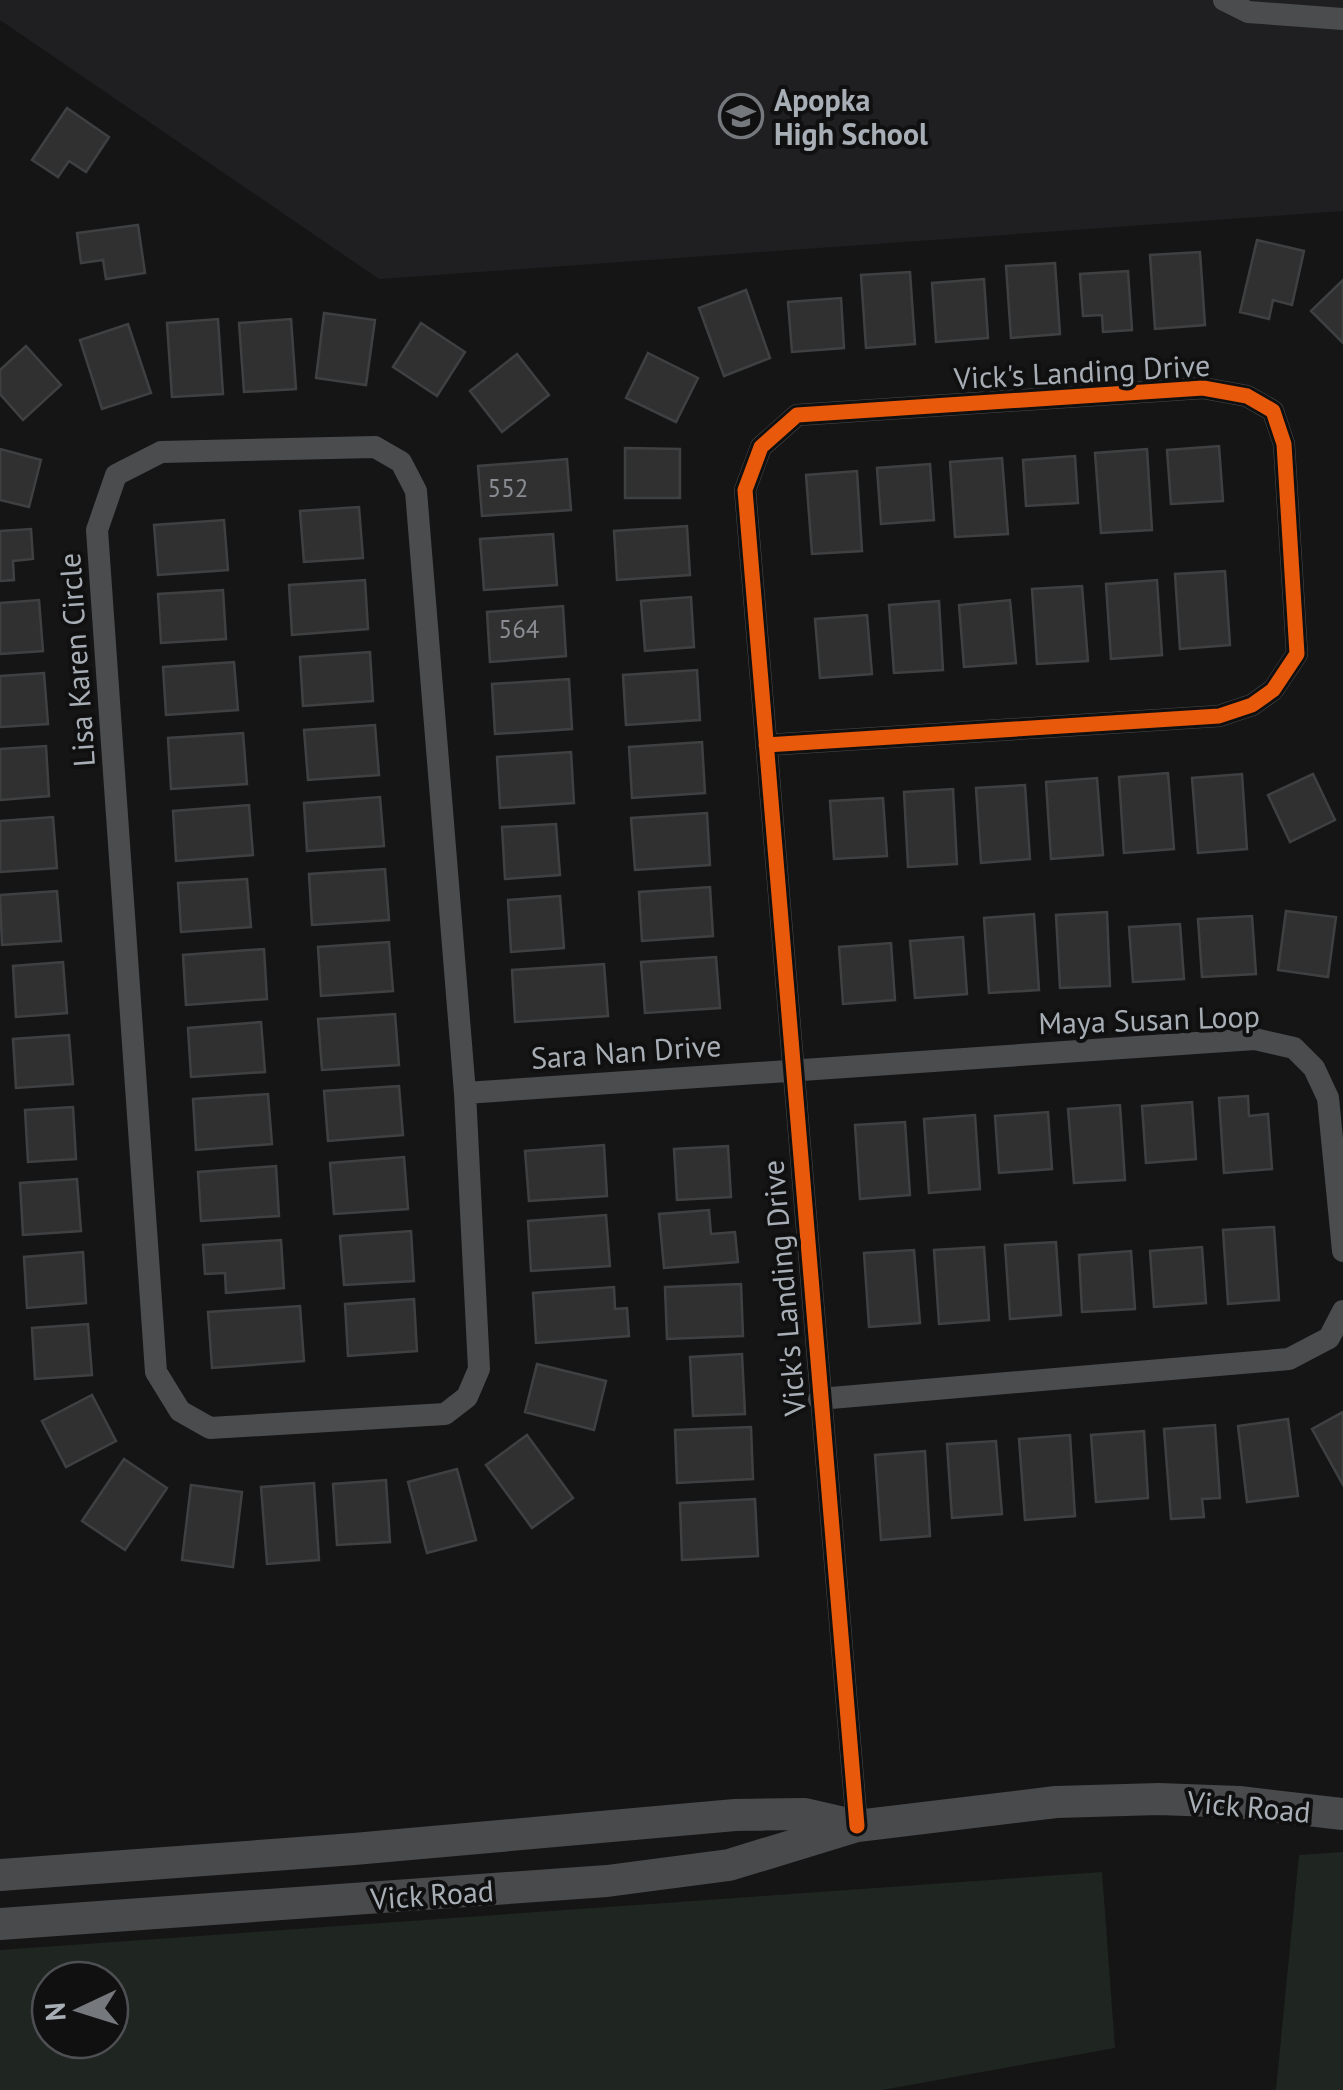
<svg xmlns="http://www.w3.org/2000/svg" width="1343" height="2090" font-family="'PT Sans',sans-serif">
	<rect width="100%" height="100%" fill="#151516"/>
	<path fill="#1f1f21" d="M0,0H1343V211L379,279L0,20Z"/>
	<path fill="#1f2520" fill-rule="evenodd" d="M1343,1852V2090H1276L1299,1855Z
		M1102,1872L1115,2048L882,2090H0V1950ZM110,1980V2040H50V1980Z"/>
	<path fill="#303031" stroke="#3e4042" stroke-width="2.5" d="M67,108L109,137L86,172L69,161L58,177L32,160Z
		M138,225L145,273L106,279L103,260L81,263L77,233Z
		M1257,240L1304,251L1292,305L1273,300L1269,319L1240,312Z
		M1200,252L1205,325L1155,329L1150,255Z
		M1055,263L1060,334L1011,338L1006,266Z
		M1128,271L1132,330L1103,332L1102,315L1083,316L1080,274Z
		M910,272L915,344L866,348L861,275Z
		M984,279L988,338L936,342L932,283Z
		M1343,280V343L1311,311Z
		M746,290L770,358L724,376L699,308Z
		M841,298L844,348L792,352L788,302Z
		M324,313L375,320L366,385L316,378Z
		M218,319L223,394L172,397L167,323Z
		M291,319L296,389L244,392L239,323Z
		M421,323L465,352L437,396L393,367Z
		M128,324L151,393L102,409L80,340Z
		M26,346L61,385L23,420L0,394V370Z
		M648,353L698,378L676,422L626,398Z
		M517,354L549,395L502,432L470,391Z
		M1219,446L1223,501L1171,504L1167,450Z
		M625,448L680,449V498H625Z
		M0,449L41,460L29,507L0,500Z
		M1147,449L1152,530L1101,533L1095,453Z
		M1075,456L1078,503L1026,506L1023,460Z
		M1002,458L1008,534L955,537L950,462Z
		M567,459L571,510L482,516L478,466Z
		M930,464L934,520L881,524L877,468Z
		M857,471L862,551L812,554L806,475Z
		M359,507L363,558L304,562L300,511Z
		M224,520L228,570L158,575L154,525Z
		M687,526L690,575L617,580L614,531Z
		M31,529L33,559L13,561L14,580L0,581V531Z
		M553,534L557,585L484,590L480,539Z
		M1225,571L1230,645L1180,649L1175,574Z
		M365,580L368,629L292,635L289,585Z
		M1157,580L1162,655L1111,659L1106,584Z
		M1082,586L1088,661L1037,664L1032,589Z
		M223,590L226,639L161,643L158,594Z
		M691,597L694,647L645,651L641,601Z
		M39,600L43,651L0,654V603Z
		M1010,600L1016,663L964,667L959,605Z
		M939,601L943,670L894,673L889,605Z
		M563,606L566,656L490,662L487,612Z
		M867,615L872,674L820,678L815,619Z
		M370,652L373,701L303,706L300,657Z
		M234,662L238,710L166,715L163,667Z
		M697,670L700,720L626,725L623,675Z
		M44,673L48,724L0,727V676Z
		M569,679L572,729L495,734L492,684Z
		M375,725L379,775L308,780L304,730Z
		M243,733L247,784L171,789L168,738Z
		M702,742L705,793L632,798L629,747Z
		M46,746L49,796L0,800V749Z
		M571,752L574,803L500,808L497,757Z
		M1168,773L1174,849L1124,853L1119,777Z
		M1242,774L1247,849L1198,853L1192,778Z
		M1313,774L1335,820L1290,842L1268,795Z
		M1097,778L1103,855L1051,859L1046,782Z
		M1025,785L1030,859L981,863L976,788Z
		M953,789L957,864L908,867L904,792Z
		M380,797L384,846L307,851L304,803Z
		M883,798L887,856L834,859L830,801Z
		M249,805L253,855L176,861L173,811Z
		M707,813L710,865L635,870L631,818Z
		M53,817L57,868L0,872V821Z
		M556,824L560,875L505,879L502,827Z
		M385,869L389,920L312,925L309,874Z
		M247,879L251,927L181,932L178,883Z
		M710,887L713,936L642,941L639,892Z
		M57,891L61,941L2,945L0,895Z
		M560,896L564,948L511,952L508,900Z
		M1286,911L1336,917L1328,977L1278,970Z
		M1107,912L1110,986L1060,988L1056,915Z
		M1034,914L1039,990L989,993L984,918Z
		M1252,916L1256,974L1202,977L1198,919Z
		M1180,924L1184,979L1133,982L1129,927Z
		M963,937L967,994L915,998L910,941Z
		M389,942L393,991L321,996L318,947Z
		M891,943L895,1000L843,1004L839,947Z
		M264,949L267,999L186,1005L183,955Z
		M716,957L720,1008L645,1013L641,962Z
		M63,962L67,1013L16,1017L13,966Z
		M604,964L608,1016L515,1022L512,970Z
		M395,1014L399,1065L322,1070L318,1019Z
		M261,1022L265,1072L191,1077L188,1028Z
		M69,1035L73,1084L16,1088L13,1039Z
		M399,1086L403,1135L328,1141L324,1091Z
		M268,1094L272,1144L196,1150L193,1099Z
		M1248,1096L1249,1116L1268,1114L1272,1169L1224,1173L1219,1098Z
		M1192,1102L1196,1159L1146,1163L1142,1106Z
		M1120,1105L1125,1180L1074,1183L1068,1109Z
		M73,1107L76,1159L28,1162L25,1110Z
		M1048,1112L1052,1169L999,1173L995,1116Z
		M975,1115L980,1189L929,1193L924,1119Z
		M905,1122L910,1195L860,1199L855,1125Z
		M604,1145L607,1196L529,1201L525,1151Z
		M728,1146L731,1197L677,1200L674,1149Z
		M404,1157L408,1209L334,1214L330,1163Z
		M276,1166L279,1216L201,1221L198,1172Z
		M77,1179L81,1231L23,1235L20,1183Z
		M709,1210L711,1234L735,1232L738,1262L664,1268L659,1214Z
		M606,1215L610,1266L531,1271L528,1221Z
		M1274,1227L1279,1300L1228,1304L1223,1230Z
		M411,1231L414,1281L344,1285L340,1236Z
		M281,1240L284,1288L226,1293L225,1273L205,1274L203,1245Z
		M1056,1242L1061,1315L1010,1319L1005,1245Z
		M984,1247L989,1320L939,1324L934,1250Z
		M1202,1247L1206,1303L1154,1307L1150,1251Z
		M914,1250L920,1323L869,1327L864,1253Z
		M1131,1251L1135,1309L1082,1312L1079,1255Z
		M83,1252L86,1303L27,1308L24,1257Z
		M741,1284L743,1336L667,1339L665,1287Z
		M614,1287L615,1309L627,1308L629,1336L536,1343L533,1293Z
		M414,1299L417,1351L348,1356L345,1304Z
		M300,1306L304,1361L212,1368L208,1312Z
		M88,1324L92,1375L35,1379L32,1328Z
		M742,1354L745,1414L693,1416L690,1357Z
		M537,1364L606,1381L594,1430L525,1412Z
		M92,1395L116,1441L66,1467L42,1421Z
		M1343,1412V1485L1312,1429Z
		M1288,1419L1298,1496L1247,1502L1238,1426Z
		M1215,1425L1220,1498L1202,1499L1204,1517L1171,1519L1164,1429Z
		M751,1427L753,1479L677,1483L675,1430Z
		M1144,1431L1148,1498L1096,1502L1091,1435Z
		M527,1435L573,1498L532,1528L486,1465Z
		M1070,1435L1075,1516L1025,1520L1019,1439Z
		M996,1441L1002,1514L952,1518L947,1444Z
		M925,1451L930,1536L881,1540L875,1455Z
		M124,1459L167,1488L125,1550L82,1521Z
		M457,1469L476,1540L427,1553L408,1482Z
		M386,1480L390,1542L337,1545L333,1484Z
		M314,1483L319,1560L267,1564L261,1487Z
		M191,1485L242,1492L233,1567L182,1560Z
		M755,1499L758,1556L682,1560L680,1503Z"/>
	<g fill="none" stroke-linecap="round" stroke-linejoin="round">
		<path stroke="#4a4c4e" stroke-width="22" d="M1224,0L1248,12L1343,19
			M375,447L401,462L416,491L465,1093L479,1369L467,1397L445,1414L210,1428L180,1411L156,1372L97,530L116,475L161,452Z
			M766,745L1219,716L1252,705L1273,690L1297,654L1284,444L1273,411L1247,396L1203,388L797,415L761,447L745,490L857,1826
			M465,1093L1255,1039L1294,1048L1314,1068L1328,1098L1343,1251
			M819,1399L1289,1359L1329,1338L1343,1311"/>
		<path stroke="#494a4c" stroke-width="32" d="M0,1875L354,1849L735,1815L805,1814L853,1825
			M0,1924L607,1881L729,1865L857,1826L1056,1802L1159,1799L1239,1802L1343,1814"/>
		<defs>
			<path id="cycleway" d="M766,745L1219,716L1252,705L1273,690L1297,654L1284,444L1273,411L1247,396L1203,388L797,415L761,447L745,490L857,1826"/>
		</defs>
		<use href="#cycleway" stroke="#101011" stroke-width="21"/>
		<use href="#cycleway" stroke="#e8590c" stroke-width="15"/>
	</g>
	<defs>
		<symbol id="school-ring" viewBox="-11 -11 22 22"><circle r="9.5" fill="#101011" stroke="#75787d" stroke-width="1.5"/><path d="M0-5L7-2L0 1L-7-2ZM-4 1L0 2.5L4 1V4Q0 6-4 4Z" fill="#75787d"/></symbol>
	</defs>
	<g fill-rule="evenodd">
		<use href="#school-ring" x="716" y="91" width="50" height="50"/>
	</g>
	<g text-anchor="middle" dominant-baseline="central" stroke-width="8" stroke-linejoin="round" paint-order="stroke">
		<g font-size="25" fill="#8a8e94">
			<text x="508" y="488">552</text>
			<text x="519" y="629">564</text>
		</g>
		<g font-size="30" font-weight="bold" fill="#a8aeb5" stroke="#101011" text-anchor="start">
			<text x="774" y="99">Apopka<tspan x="774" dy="34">High School</tspan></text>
		</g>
		<g font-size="30" fill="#a8aeb5" stroke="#101011">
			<text transform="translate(1082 371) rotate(-3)">Vick's Landing Drive</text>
			<text transform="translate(76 660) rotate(-94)">Lisa Karen Circle</text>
			<text transform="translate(1149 1019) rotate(-2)">Maya Susan Loop</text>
			<text transform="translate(626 1051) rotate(-4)">Sara Nan Drive</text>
			<text transform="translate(783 1288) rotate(-95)">Vick's Landing Drive</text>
			<text transform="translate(1249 1806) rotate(5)">Vick Road</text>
			<text transform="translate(432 1894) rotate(-4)">Vick Road</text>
		</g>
	</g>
	<g transform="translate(80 2010) rotate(266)"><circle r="48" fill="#101011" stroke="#4d4f53" stroke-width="2.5"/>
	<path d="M0-8L18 38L0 25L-18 38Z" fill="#75787d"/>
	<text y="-15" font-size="28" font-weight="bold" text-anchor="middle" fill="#a8aeb5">N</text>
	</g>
</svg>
